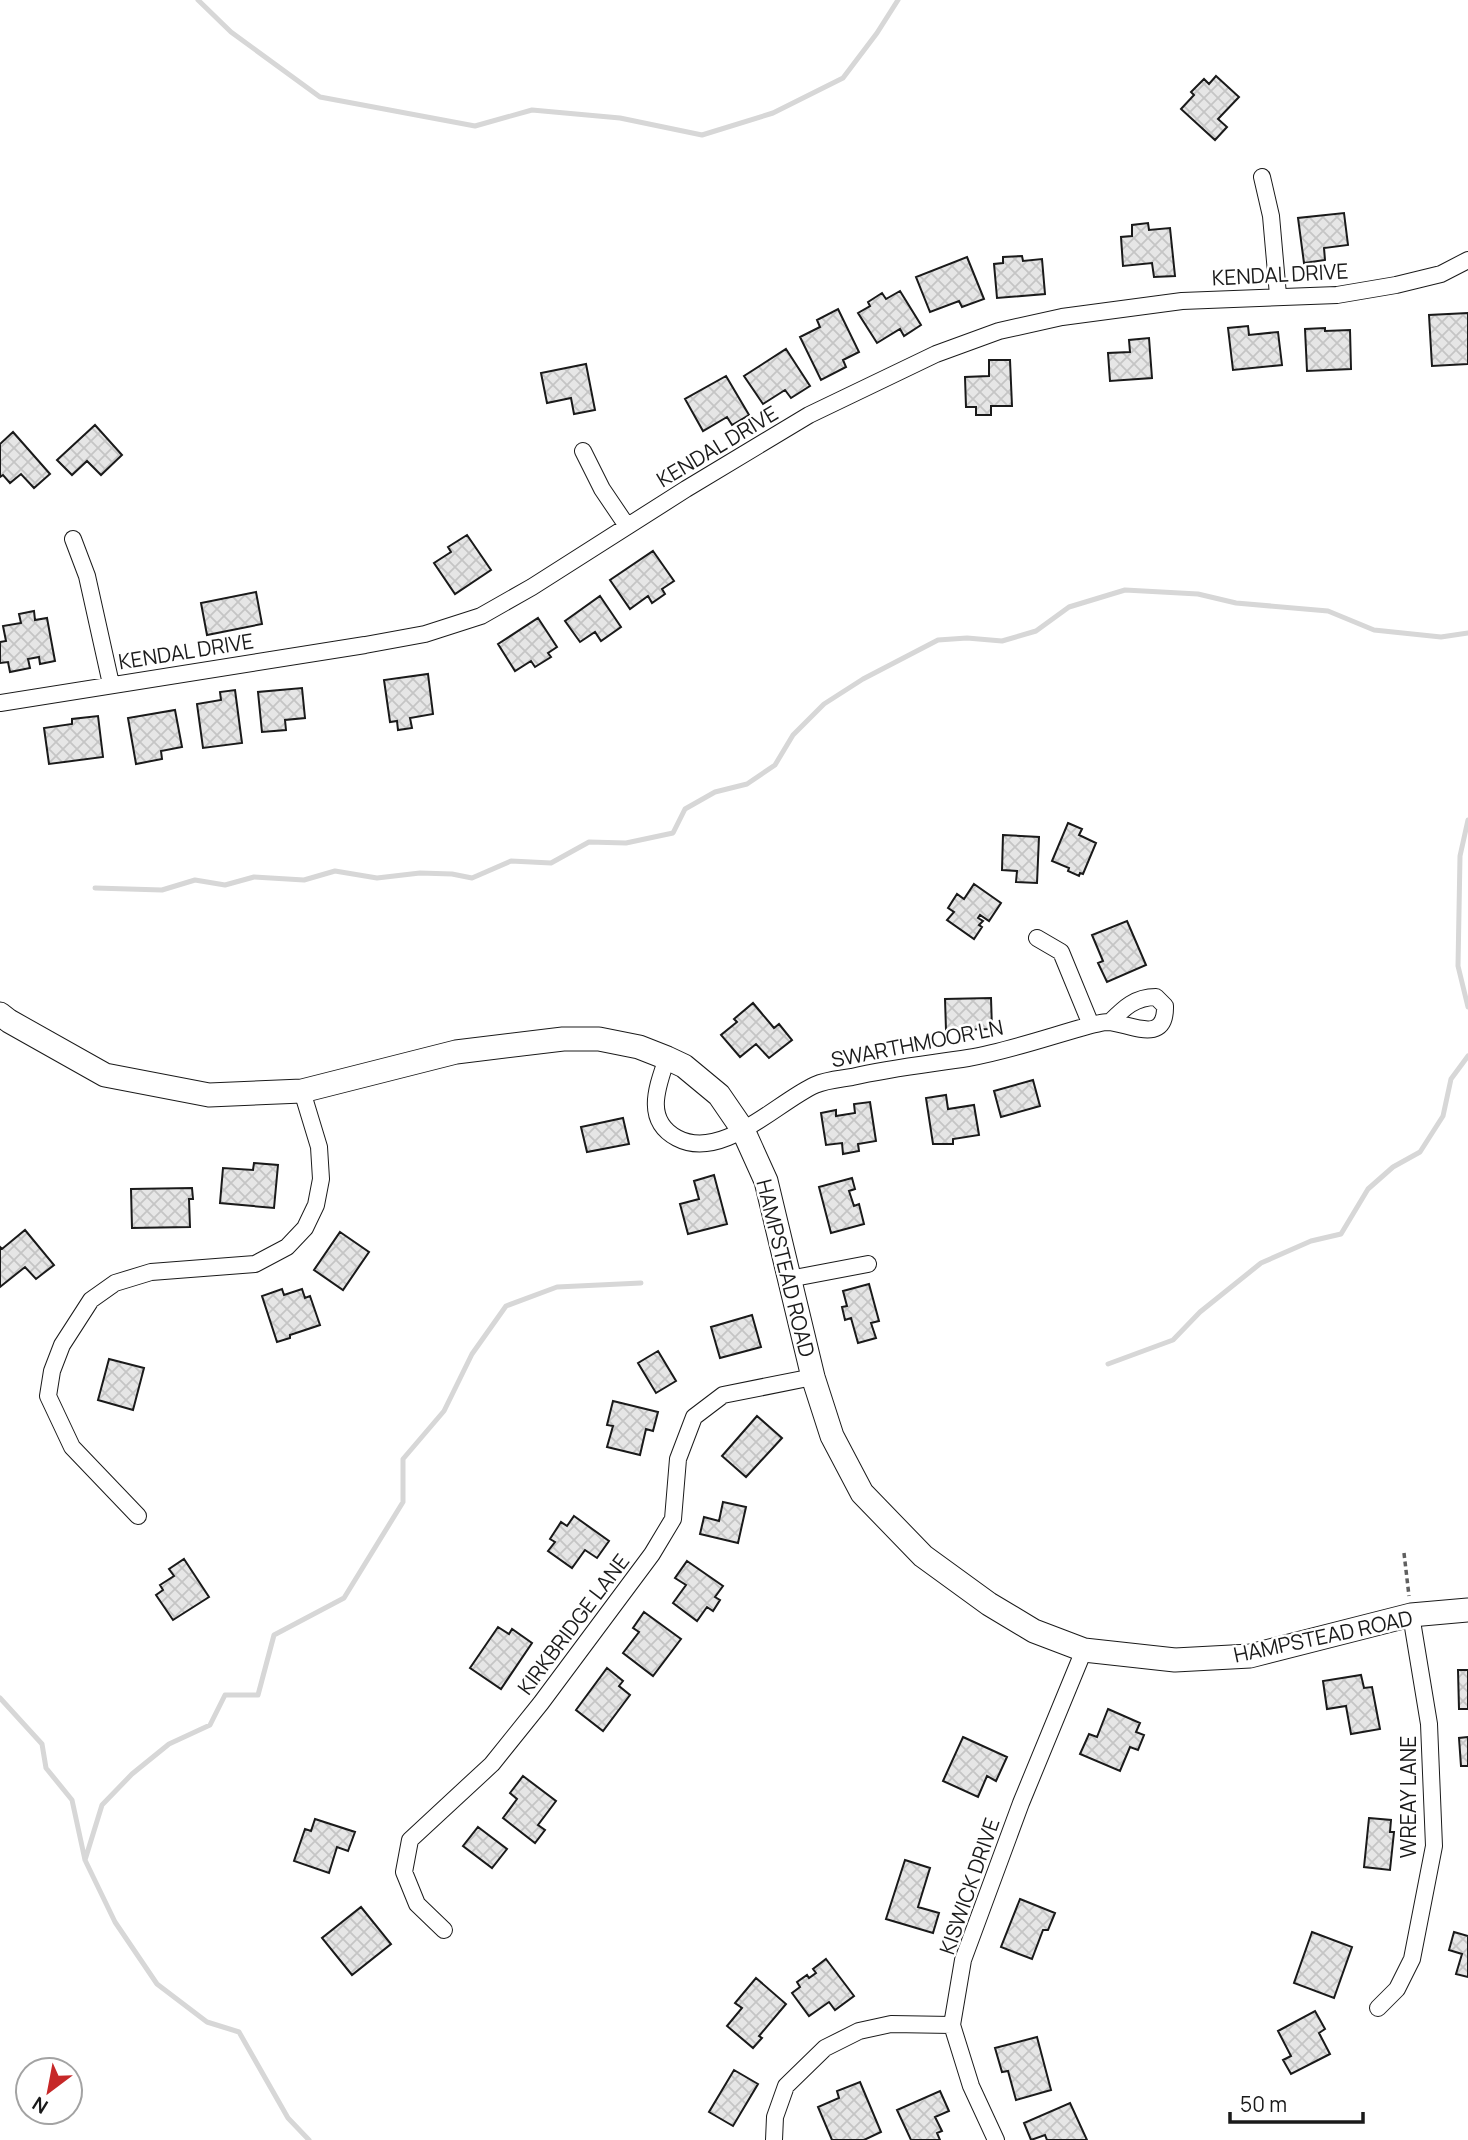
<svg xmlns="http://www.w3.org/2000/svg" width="1468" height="2140" font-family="Manrope,sans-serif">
	<defs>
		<pattern id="building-cross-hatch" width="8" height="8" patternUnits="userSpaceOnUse" patternTransform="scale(1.75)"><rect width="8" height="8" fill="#e6e6e6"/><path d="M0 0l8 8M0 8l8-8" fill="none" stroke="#c5c5c5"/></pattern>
	</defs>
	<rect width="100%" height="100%" fill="#fff"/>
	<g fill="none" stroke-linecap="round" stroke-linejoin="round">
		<path stroke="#d7d7d7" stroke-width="5" d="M198,0L231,32L320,97L475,126L532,110L620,118L702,135L773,113L843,78L877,33L898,0
			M1468,820L1460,856L1458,966L1468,1007
			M95,888L162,890L195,880L225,885L254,877L304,880L335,871L377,878L420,873L452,874L472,878L511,861L551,863L589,842L626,843L673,833L685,809L715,792L747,784L775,765L793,735L824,704L863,679L938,640L967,638L1002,641L1036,631L1069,607L1125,590L1198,594L1236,603L1328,611L1374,630L1441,637L1468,633
			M1108,1364L1173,1340L1200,1312L1261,1263L1311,1241L1341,1234L1368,1189L1393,1167L1420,1152L1443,1116L1451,1079L1468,1056
			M0,1698L42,1744L46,1768L72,1800L85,1860L115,1922L157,1984L207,2022L239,2032L288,2118L309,2140
			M85,1860L102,1805L132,1774L169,1744L210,1725L225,1695H258L274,1635L344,1598L403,1502V1459L444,1411L472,1354L506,1306L557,1287L641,1283"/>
	</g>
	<path fill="url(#building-cross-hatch)" stroke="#1a1a1a" stroke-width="2" d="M1216,76L1239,97L1218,119L1227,127L1215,140L1181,109L1194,95L1191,92L1204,79L1209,84Z
		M1344,213L1348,245L1324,248L1325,260L1304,263L1298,218Z
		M1148,223L1149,230L1170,228L1175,276L1154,277L1152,263L1123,266L1121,237L1132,236V225Z
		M1022,256L1023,261L1042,259L1045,294L997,298L994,264L1003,263V257Z
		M967,257L984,299L962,307L959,301L930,312L916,277Z
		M900,291L921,325L904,336L900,329L877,343L858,313L870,306L868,302L882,293L886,299Z
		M838,309L859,352L843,360L846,367L821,380L800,337L820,327L817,320Z
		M1468,313V364L1432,366L1429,315Z
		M1248,326L1249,335L1278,332L1282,365L1233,370L1228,328Z
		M1325,328V331L1350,330L1351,369L1307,371L1305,329Z
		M1149,338L1152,378L1110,381L1108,353L1130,352L1129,340Z
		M786,349L810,386L791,398L785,390L763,404L744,376Z
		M989,360H1010L1012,406H991V415H976V407H966L965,377L989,376Z
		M586,364L595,410L574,414L571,398L547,403L541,373Z
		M726,376L749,415L732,425L727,417L703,431L685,399Z
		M95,425L122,455L101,475L87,461L72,475L57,460Z
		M13,432L50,474L34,488L21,474L10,483L3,475L0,477V444Z
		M467,535L491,570L455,594L434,563L451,552L448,547Z
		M653,551L674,581L662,589L665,594L652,603L648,596L630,609L610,580Z
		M256,592L262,624L207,635L201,603Z
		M600,596L621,627L601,641L595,632L580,642L565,621Z
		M34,611L35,620L47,618L55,661L40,664L39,657L28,659L30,668L10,672L8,662L0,663V642L6,641L3,626L21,623L19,614Z
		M538,618L557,647L548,653L551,657L535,667L531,661L515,671L498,644Z
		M428,674L433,714L410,718L412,728L398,730L397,721L390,722L384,680Z
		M302,688L305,718L285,720L286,730L262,732L258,692Z
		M235,690L242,743L203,748L197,704L221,700L220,692Z
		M175,710L182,747L161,751L162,759L136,764L128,718Z
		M98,716L103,757L49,764L44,728L72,724V719Z
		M1068,823L1082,829L1079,835L1096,843L1083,874L1080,873L1079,876L1068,871L1069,868L1052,861Z
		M1003,835L1039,837L1037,883L1016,882L1017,871L1002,870Z
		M974,884L1001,903L989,921L980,915L978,918L983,921L979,925L982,927L974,939L947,920L954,912L948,908L957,894L964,899Z
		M1127,921L1146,965L1107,982L1098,963L1103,961L1092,935Z
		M991,998L992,1029L946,1030L945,999Z
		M753,1003L774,1028L779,1024L792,1040L769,1058L756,1044L740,1057L721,1035L737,1022L734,1019Z
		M1033,1080L1040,1106L1001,1117L994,1091Z
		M946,1095L948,1109L974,1105L979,1135L953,1139V1144H933L926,1098Z
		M870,1102L876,1141L858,1144L859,1151L843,1154L842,1143L826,1145L821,1113L836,1110V1116L855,1113L854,1104Z
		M623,1118L629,1144L587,1152L581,1127Z
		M254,1163L278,1165L274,1208L220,1203L223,1168L253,1170Z
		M714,1175L727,1224L688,1234L680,1204L699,1199L694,1181Z
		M852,1178L855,1189L849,1191L854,1206L859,1204L864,1224L831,1233L819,1187Z
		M192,1188L193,1199H189L190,1227L132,1228L131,1189Z
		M25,1230L54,1265L36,1279L25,1267L0,1287V1247L2,1249Z
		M340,1232L369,1252L343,1290L314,1270Z
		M869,1284L879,1321L871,1323L876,1338L858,1343L851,1318L845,1320L842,1307L847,1306L843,1291Z
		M282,1289L284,1295L302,1289L305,1298L310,1296L320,1325L290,1335V1338L277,1342L262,1296Z
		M752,1315L761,1347L720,1358L711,1327Z
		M658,1351L676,1381L656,1393L638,1363Z
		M109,1359L144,1368L133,1410L98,1400Z
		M613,1401L658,1412L653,1431L646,1429L640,1455L607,1447L613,1426L607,1425Z
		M757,1416L782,1438L746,1477L722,1456Z
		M723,1502L746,1507L738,1543L700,1534L704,1517L719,1521Z
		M574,1516L609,1541L597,1558L585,1550L572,1568L548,1551L555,1542L550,1539L561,1522L567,1526Z
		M184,1559L209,1597L173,1620L156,1595L163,1590L160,1585L174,1576L169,1569Z
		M687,1561L723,1586L715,1597L720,1600L713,1611L707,1607L697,1621L673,1603L686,1585L675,1578Z
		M644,1612L681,1639L653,1676L623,1653L639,1632L633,1628Z
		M498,1627L509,1634L512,1629L532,1643L501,1689L470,1668Z
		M607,1668L623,1681L619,1686L630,1695L603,1731L576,1710Z
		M1458,1670H1468V1709H1459Z
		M1361,1675L1364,1688L1372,1687L1380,1729L1351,1734L1346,1706L1327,1709L1323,1681Z
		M1108,1709L1140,1723L1136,1732L1144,1735L1138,1750L1130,1747L1120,1771L1080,1754L1089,1734L1097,1737Z
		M963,1737L1007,1757L996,1781L987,1776L978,1797L943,1781Z
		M1468,1737V1766H1461L1459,1738Z
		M523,1776L556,1801L538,1825L545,1830L535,1843L503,1818L517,1799L510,1793Z
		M1369,1818L1391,1820L1390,1832H1394L1390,1870L1364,1867Z
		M315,1819L355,1832L348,1851L337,1847L329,1873L294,1861L305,1829L311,1831Z
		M478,1827L507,1849L492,1868L463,1846Z
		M905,1860L930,1868L918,1907L939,1913L933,1933L886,1919Z
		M1020,1899L1055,1913L1048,1930H1043L1032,1959L1001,1947Z
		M361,1907L391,1944L352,1975L322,1938Z
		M1312,1932L1352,1947L1334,1998L1294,1983Z
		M1454,1932L1468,1936V1977L1456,1974L1462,1954L1449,1950Z
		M826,1959L854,1996L835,2010L829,2002L809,2016L792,1993L800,1987L797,1982L807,1975L809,1978L816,1973L813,1969Z
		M756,1978L786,2004L759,2036L762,2038L753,2048L727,2026L742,2008L735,2003Z
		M1315,2011L1325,2029L1319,2033L1330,2054L1291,2074L1283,2060L1291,2056L1278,2031Z
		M1037,2037L1051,2090L1016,2100L1008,2071L1002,2072L995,2048Z
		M734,2070L758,2084L733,2126L709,2112Z
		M860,2082L881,2132L864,2140H832L818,2107L839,2098L837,2091Z
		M940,2091L949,2111L935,2117L942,2131L937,2133L940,2140H911L897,2110Z
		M1070,2103L1087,2140H1047L1045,2135L1031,2140L1024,2123Z"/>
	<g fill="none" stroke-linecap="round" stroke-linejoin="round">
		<defs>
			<path id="street" d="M1262,177L1271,216L1278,295
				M583,451L602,489L627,526
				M73,539L87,576L111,684
				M0,703L365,645L425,634L481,616L532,587L686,489L809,415L936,354L999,331L1062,317L1182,301L1337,295L1396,285L1441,274L1468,260
				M1037,938L1061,952L1091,1025
				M667,1058C658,1085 643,1120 677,1138C722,1162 777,1102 815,1085C826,1080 840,1079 852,1077C890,1068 929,1064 968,1058C1009,1051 1051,1036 1091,1025C1097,1024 1103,1022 1108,1022C1129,1023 1166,1046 1165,1006L1156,997C1135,997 1124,1008 1110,1022
				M789,1279L868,1264
				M138,1516L72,1447L48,1396L52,1371L62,1345L91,1300L115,1283L151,1272L255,1264L287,1247L305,1228L316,1205L321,1179L319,1147L302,1091
				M444,1930L417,1904L404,1872L410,1840L492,1764L541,1703L652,1554L673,1519L678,1459L694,1417L723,1395L813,1377
				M1378,2008L1397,1989L1412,1959L1434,1846L1429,1724L1411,1615
				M774,2140L775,2117L786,2086L825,2048L859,2031L891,2024L952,2025
				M996,2140L971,2086L952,2025L963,1960L1021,1803L1084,1650"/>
			<path id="secondary" d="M0,1014L9,1021L105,1075L209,1095L302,1091L456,1052L563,1039H599L639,1047L667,1058L684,1066L719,1095L743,1130L766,1181L813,1377L832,1436L862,1493L923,1556L989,1604L1034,1631L1084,1650L1175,1660L1250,1656L1411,1615L1468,1610"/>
		</defs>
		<use href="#street" stroke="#1a1a1a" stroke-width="18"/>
		<use href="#secondary" stroke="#1a1a1a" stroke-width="25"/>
		<path stroke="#5f5f5f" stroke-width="3.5" stroke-dasharray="5 3.5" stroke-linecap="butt" d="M1404,1553L1409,1596"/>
		<use href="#street" stroke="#fff" stroke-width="16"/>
		<use href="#secondary" stroke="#fff" stroke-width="23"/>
	</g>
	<g text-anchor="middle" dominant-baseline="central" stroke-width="5" stroke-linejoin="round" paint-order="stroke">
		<g font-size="21" fill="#1a1a1a" stroke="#fff">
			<text transform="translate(1280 274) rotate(-3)">KENDAL DRIVE</text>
			<text transform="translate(717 446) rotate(-31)">KENDAL DRIVE</text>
			<text transform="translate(186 651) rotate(-9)">KENDAL DRIVE</text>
			<text transform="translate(917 1043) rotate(-11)">SWARTHMOOR LN</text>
			<text transform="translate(786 1268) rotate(76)">HAMPSTEAD ROAD</text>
			<text transform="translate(573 1624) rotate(-53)">KIRKBRIDGE LANE</text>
			<text transform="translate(1323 1636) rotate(-12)">HAMPSTEAD ROAD</text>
			<text transform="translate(1408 1797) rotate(-90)">WREAY LANE</text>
			<text transform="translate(969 1886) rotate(-71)">KISWICK DRIVE</text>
		</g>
	</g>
	<g transform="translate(49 2091) rotate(212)"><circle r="33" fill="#ffffff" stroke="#a3a3a3" stroke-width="2"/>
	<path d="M0-5L12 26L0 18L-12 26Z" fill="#c62828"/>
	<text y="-10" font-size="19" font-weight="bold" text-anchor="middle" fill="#1a1a1a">N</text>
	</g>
	<path d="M1230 2112v10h133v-10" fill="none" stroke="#1a1a1a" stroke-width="3.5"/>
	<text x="1240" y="2112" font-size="21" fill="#1a1a1a" stroke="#ffffff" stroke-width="5" paint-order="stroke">50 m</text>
</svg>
